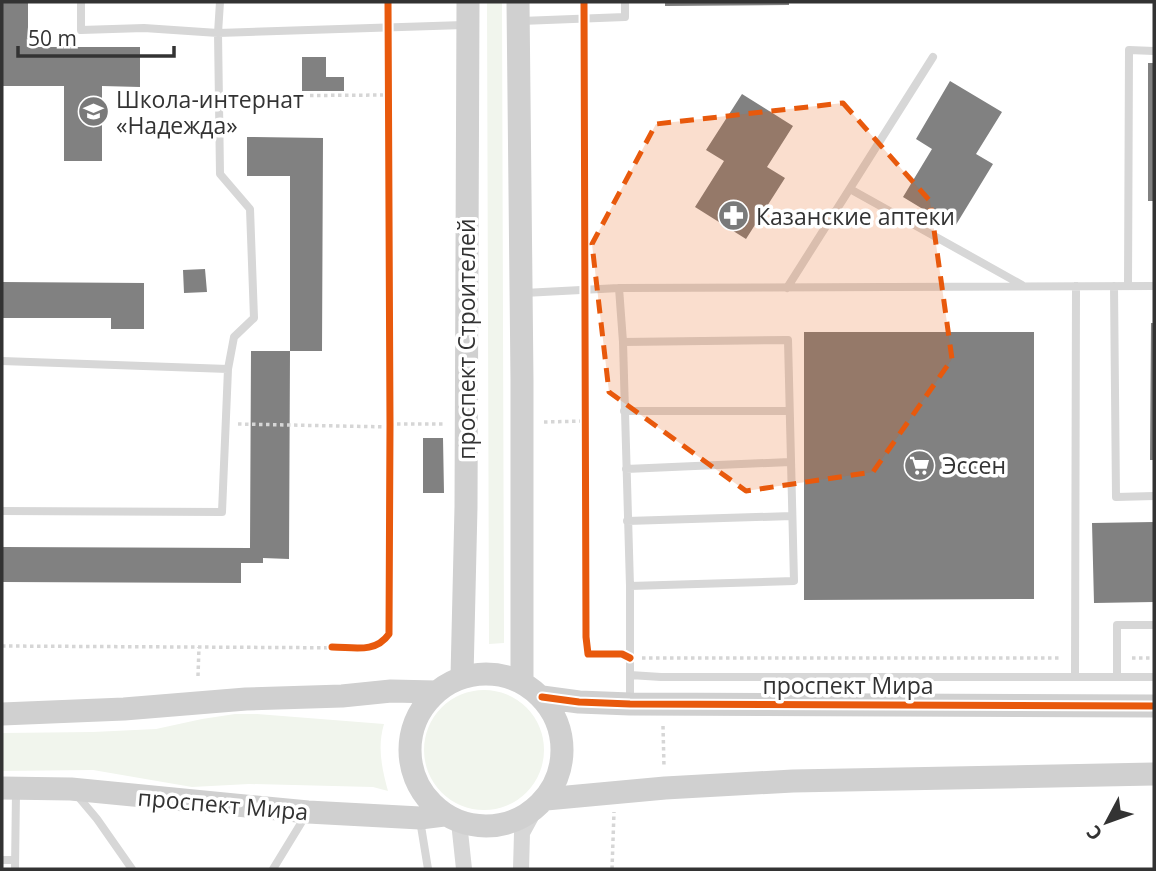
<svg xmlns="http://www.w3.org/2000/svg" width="1156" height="871" font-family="'Open Sans',sans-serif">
	<rect width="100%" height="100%" fill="#fff"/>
	<path fill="#f1f5ed" d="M487,2H502L504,643L489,644Z
		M424 750a60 60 0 1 1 120 0a60 60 0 1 1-120 0Z
		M235,714H257L384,724C377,747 382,769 388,791L373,787L249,784L192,787L93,770L2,771V733L93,732L156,729L202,719Z"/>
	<path fill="#818181" d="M2,2H28V47H140V87L102,86V161H64V86H2Z
		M665,2H789V5L665,6Z
		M302,57H326V77H344V91H302Z
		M1148,63H1154V201H1148Z
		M950,81L1002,112L976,154L993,164L954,228L903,197L932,149L916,139Z
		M742,94L793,126L767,167L785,178L746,239L695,207L724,161L706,150Z
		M247,137L323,138L322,351H290V176H247Z
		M205,269L207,292L184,293L183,270Z
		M2,282L144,283V329H111V318H2Z
		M1151,323H1154V460H1150Z
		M804,332H1034V599L804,600Z
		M251,351H290L289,559L263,558V563H241V583L2,582V547L250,548Z
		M423,438H443L444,493H423Z
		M1154,522V602L1094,603L1092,523Z"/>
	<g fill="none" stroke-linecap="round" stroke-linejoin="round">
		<path stroke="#d6d6d6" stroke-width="3.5" stroke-dasharray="3.5 3.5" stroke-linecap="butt" d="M388,2V13
			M233,96L388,95
			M544,422L584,421
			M238,424L390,427
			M390,424H446
			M2,646L370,648L383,643L389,634L390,424L388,42
			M642,658H1061
			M1132,658H1154
			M198,676L199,647
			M663,726L664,767
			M612,869L614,812"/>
		<path stroke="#d7d7d7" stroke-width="8" d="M220,2L218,33L464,25
			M521,21L625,17V2
			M850,189L1022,285
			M1114,286L1116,497L1154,496
			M1128,286L1129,50L1154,51
			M619,288L623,342
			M787,288L933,57
			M524,293L619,288L1154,286
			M2,361L228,369L234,337L254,318L250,209L220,174L218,33L144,28L81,30V2
			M624,411H789
			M626,469L790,462
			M2,511L222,512L228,369
			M627,521L792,516
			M630,586L794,581L788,340L623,342L630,586V701
			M630,675L661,677H1154
			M1075,677L1076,286
			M1117,677V625H1154
			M76,794L97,819L132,869
			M420,820L428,869
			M2,860H15
			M15,869L16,792
			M273,869L306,815"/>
		<path stroke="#d7d7d7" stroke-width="16" d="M459,822L464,869
			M521,869L522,833L534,811"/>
		<path stroke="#d0d0d0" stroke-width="23" d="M518,2L522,381V682
			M410 750a76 76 0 1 1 152 0a76 76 0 1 1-152 0Z
			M462,677L466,507L468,2
			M542,697L579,702L630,704L1154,706
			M2,714L124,709L246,699L342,696L391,691L436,692
			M2,788L71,789L308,812L420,818L444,815
			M546,799L665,788L793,781L1154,774"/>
		<defs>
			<path id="cycleway" d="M584,2L586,637L588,654H622L630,658
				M332,647C353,647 375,654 389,634L390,424L388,2
				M542,697L579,702L630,704L1154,706"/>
		</defs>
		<use href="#cycleway" stroke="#fff" stroke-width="11"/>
		<use href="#cycleway" stroke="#e8590c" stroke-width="7"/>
	</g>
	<path fill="#e8590c" fill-opacity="0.2" stroke="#e8590c" stroke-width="5" stroke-dasharray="14 9" stroke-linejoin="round" d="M843,103L930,201L952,359L873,472L746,491L609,392L592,244L656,124Z"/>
	<defs>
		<symbol id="school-disc" viewBox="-11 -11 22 22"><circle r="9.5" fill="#7a7a7a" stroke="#fff"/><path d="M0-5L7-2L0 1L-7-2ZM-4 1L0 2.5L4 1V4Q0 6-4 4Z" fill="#fff"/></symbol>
		<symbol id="pharmacy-disc" viewBox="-11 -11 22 22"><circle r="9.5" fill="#7a7a7a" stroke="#fff"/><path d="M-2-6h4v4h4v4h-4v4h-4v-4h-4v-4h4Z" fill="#fff"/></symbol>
		<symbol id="supermarket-disc" viewBox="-11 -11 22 22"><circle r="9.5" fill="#7a7a7a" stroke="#fff"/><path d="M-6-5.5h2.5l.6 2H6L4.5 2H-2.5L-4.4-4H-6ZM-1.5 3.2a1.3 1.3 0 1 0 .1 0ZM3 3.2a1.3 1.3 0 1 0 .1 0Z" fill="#fff"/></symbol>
	</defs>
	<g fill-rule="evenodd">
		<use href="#school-disc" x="76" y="94" width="35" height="35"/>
		<use href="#pharmacy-disc" x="716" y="198" width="35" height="35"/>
		<use href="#supermarket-disc" x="902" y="448" width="35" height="35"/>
	</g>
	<g text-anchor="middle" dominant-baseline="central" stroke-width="7" stroke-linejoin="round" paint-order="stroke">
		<g font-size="23" fill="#333" stroke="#fff" text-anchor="start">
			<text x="116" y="99">Школа-интернат<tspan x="116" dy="26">«Надежда»</tspan></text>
			<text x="756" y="216">Казанские аптеки</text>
			<text x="942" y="465">Эссен</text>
		</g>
		<g font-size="23" fill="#333" stroke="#fff">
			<text transform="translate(466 339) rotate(-90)">проспект Строителей</text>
			<text x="848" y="685">проспект Мира</text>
			<text transform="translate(223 804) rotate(5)">проспект Мира</text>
		</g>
	</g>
	<rect width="1156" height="871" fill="none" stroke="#333333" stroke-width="7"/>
	<g transform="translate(1107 822) rotate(229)" stroke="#ffffff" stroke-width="5" paint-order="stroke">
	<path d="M0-5L12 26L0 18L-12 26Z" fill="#333333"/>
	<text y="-10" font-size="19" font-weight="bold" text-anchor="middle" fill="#333333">С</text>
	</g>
	<path d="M18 46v10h156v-10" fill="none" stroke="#333333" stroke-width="3.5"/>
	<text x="28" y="46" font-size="21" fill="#333333" stroke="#ffffff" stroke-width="5" paint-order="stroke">50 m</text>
</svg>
